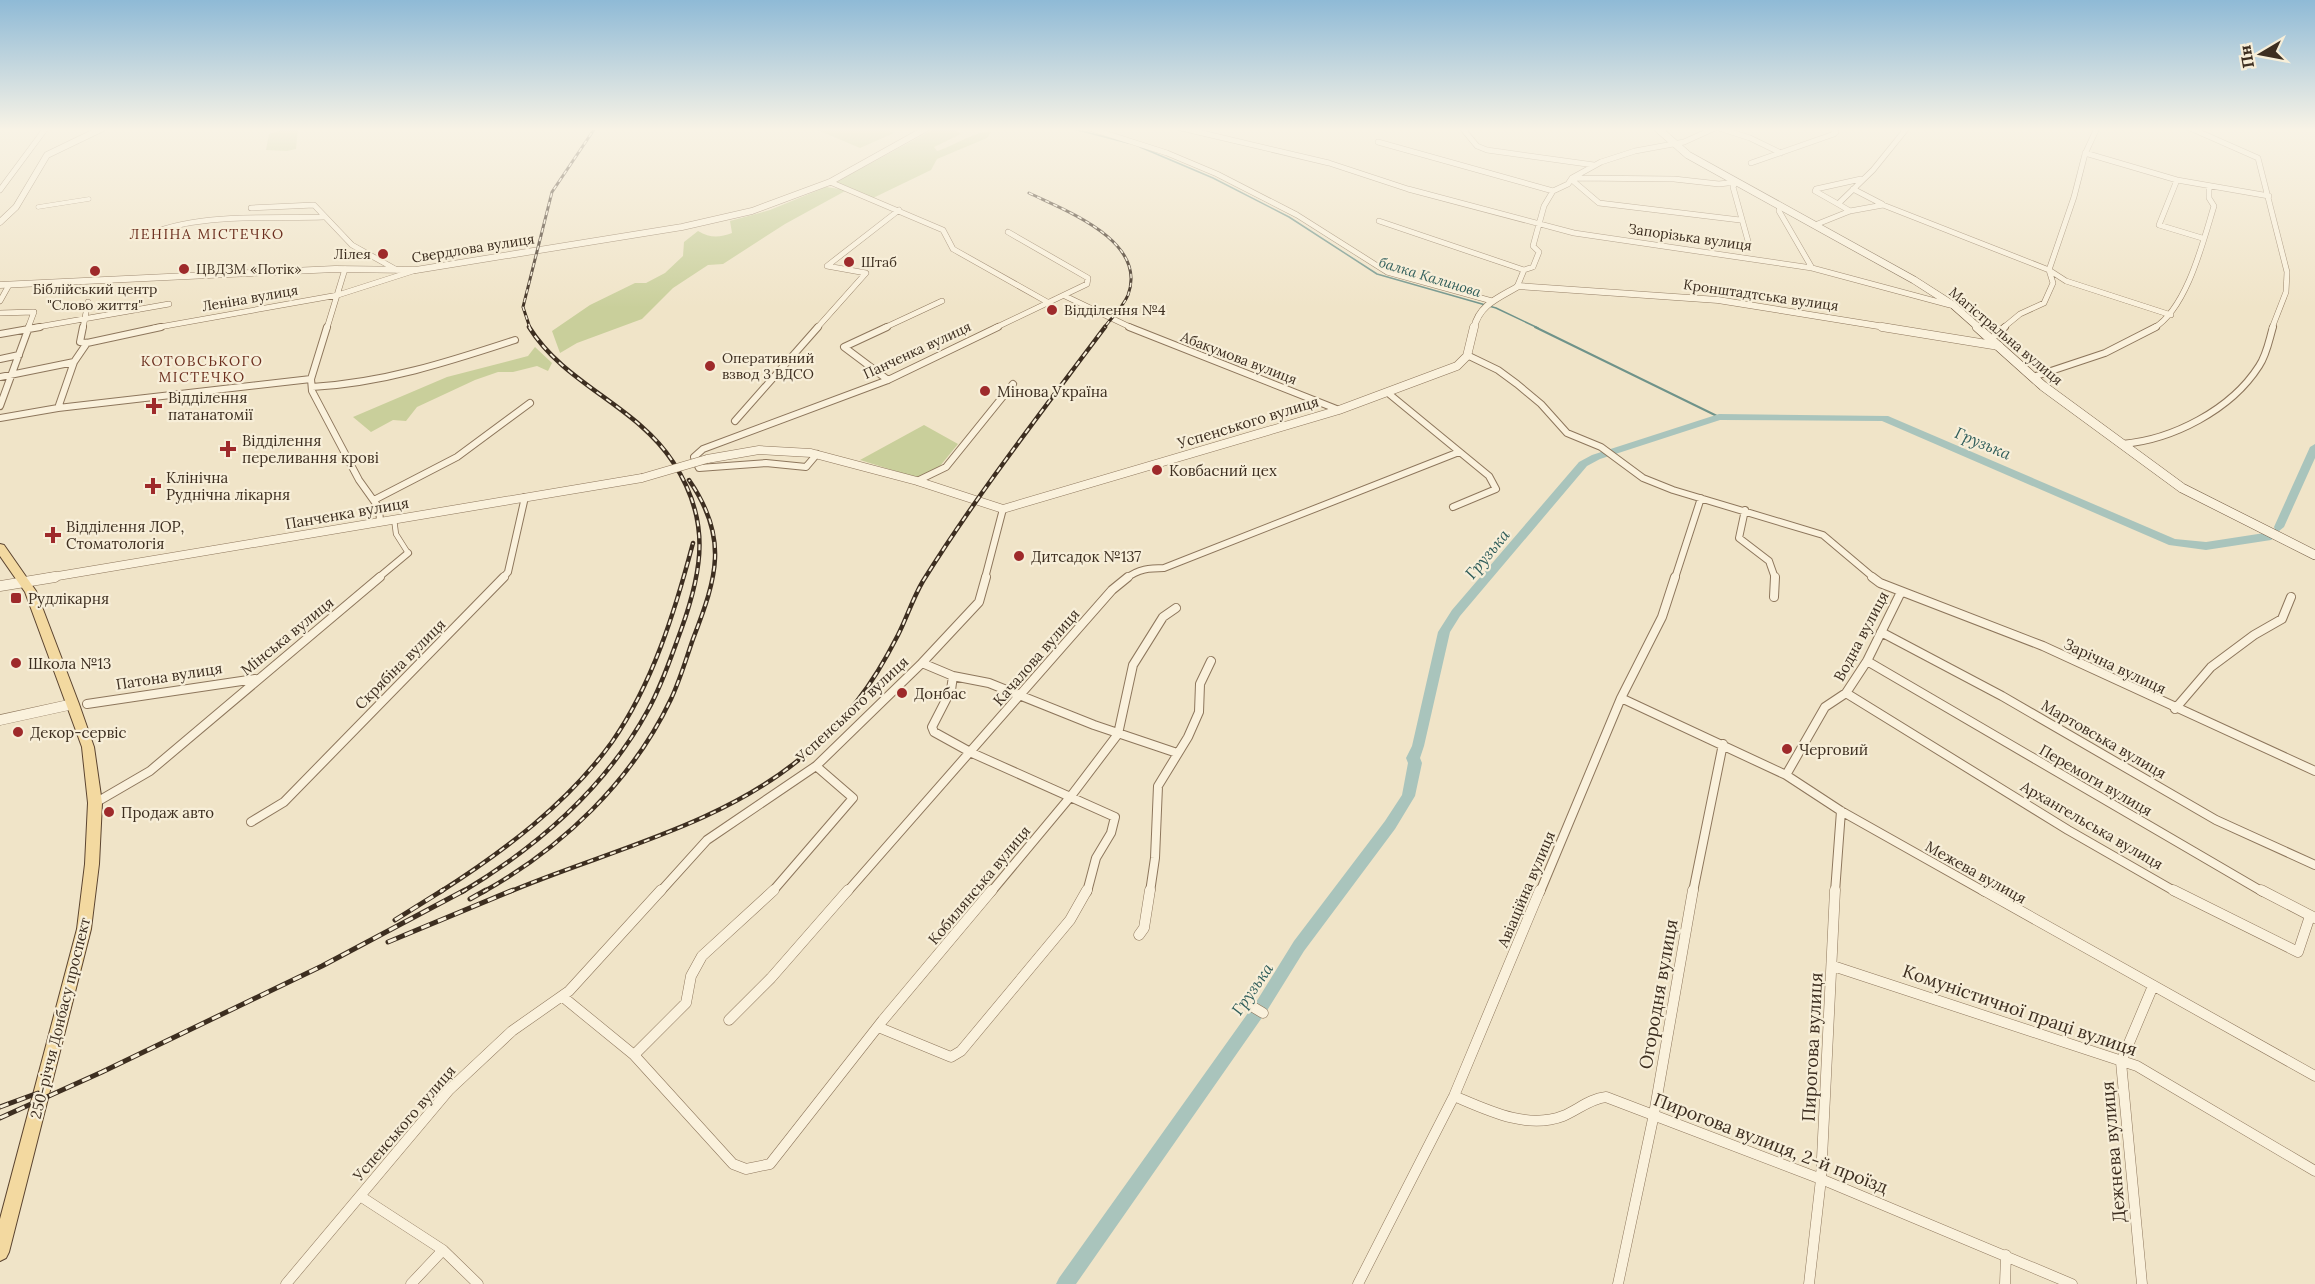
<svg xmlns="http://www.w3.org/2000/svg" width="2315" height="1284" font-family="Lora,serif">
	<rect width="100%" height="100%" fill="#f0e4c8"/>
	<path fill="#c9cf9b" d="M288,128H298L296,149L287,151L266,150L269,134Z
		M813,128H882L894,133L860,148Z
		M936,128H952L961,134L934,147L937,151C951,147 982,128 991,132L987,138L937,159L931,170L873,198L836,182Z
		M826,187L847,190L785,224L723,264L708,265L673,288L642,319L577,343L560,353L552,331L590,305L635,283H646L665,273L683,256L684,242L698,231C710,238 719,238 732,233L730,221L770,210Z
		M535,347L552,363L548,371L537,366L513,372H498L475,380L417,407L406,421L393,420L371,432L353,417L447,377L528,356Z
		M924,425L958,444L940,466L918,478L860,460Z"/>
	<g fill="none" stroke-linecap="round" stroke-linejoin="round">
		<path stroke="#6f938a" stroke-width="1.5" d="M1070,128L1128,143
			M1140,147L1213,178L1289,217L1377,274L1496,308L1538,328"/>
		<path stroke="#6f938a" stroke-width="2" d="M1535,327L1719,417"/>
		<path fill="#a9c4bc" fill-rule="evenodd" d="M1719,414L1888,416L2175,539L2206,542L2271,532L2277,536L2271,540L2206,550L2169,545L1882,421L1720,420L1600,459L1587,466L1460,616L1450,632L1424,746L1420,758L1422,763L1415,796L1395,829L1304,951L1268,1009L1076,1284H1056L1059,1278L1258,999L1294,941L1385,821L1402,795L1408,763L1406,758L1412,746L1438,632L1452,610L1579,462L1592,455Z
			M2315,444V458L2284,527L2279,531L2275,530L2274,527L2310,447Z"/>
		<defs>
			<path id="pedestrian-far1" d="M38,207L89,199"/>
			<path id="pedestrian" d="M394,519L396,534L408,553"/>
			<path id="minor-far3" d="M1089,128L1167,153L1217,174L1297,215L1387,272L1492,301
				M1181,128L1329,163L1408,189L1574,233L1812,268L1950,305
				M1462,128L1477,146L1487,150L1594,165
				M1719,128L1750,138L1781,153
				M2190,128L2258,158L2287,272L2286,292L2272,328
				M1378,142L1553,191
				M2085,153L2177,180L2269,196
				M1751,163L1834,134L1836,132L1831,128
				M1576,178L1674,179L1719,184L1736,182L1733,187L1748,241
				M1572,180L1599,203L1740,220
				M2177,180L2159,225L2202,238
				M830,182L943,230L953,249L1049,303
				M1853,189L1882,204
				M0,190L46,128
				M1838,204L1815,191L1816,189L1861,179
				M1780,206L1779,211L1812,268
				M251,208L314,205L352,245L397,270
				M1850,211L1838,204L1873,170L1907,128
				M1379,221L1524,270
				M1815,225L1850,211L1883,205L2049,270L2066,281L2171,315
				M144,237C193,212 269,219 324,217
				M1517,287L1524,270L1533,267L1539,252L1533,246L1544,206L1553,191L1568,184L1572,178L1601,162L1635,151L1684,142L1715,128
				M1065,296L1132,328
				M0,301L9,285
				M0,313L34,312L28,328
				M32,328L169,304
				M83,328L88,302
				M154,328L338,295L416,270
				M327,328L345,269
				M817,328L866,273L827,266L899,210
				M884,328L942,301
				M995,328L1087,284L1088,278L1008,232
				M2003,328L2020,314L2044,303L2053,283L2049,270L2074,197L2085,154L2097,128
				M2154,328C2187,308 2203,242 2214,206L2209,198V187"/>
			<path id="minor-far2" d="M83,327L80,342L87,343
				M327,327L311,379L312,391L359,480L379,508L380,521
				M887,327L844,347L888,380
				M1129,327L1339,410
				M0,334L40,327
				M1991,339L2005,327
				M87,343L161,327
				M1469,356L1498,370L1517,384L1541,404L1567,433L1601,447L1643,478L1673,490L1823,535L1874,578
				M0,359L19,355
				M0,377L74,362
				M2033,377L2105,353L2156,327
				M312,387C383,383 448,362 515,340
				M1388,393L1489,476L1496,489L1453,507
				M0,406L29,327
				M58,408L74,362L87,343
				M0,418L58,408L311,379
				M735,421L818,327
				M2122,444C2172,440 2231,410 2259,366C2267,354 2269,340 2273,327
				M817,454L806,467L766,463L699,468L694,457L703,449L888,380L998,327
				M917,481L946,467L1013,384
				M374,500L457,457L530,403
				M1745,510L1739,538L1769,561L1775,578
				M378,578L408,553
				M503,578L508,572L525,497
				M985,578L1003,509
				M1127,578C1138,569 1150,568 1164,568L1459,452
				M1675,578L1701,498"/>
			<path id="minor-far1" d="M1872,577L1880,583L2043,646L2315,771
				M1774,597L1775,577
				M1881,632L2002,696L2216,820L2315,865
				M1867,661L2263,892
				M922,663L953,676L951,690L932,727L934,732L972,753L1115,817L1111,833L1096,858L1087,892
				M953,676L989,683L1094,725L1177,753
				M1846,693L2068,830L2176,892
				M1621,698L1786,775L1841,811L1985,892
				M87,704L255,679
				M2175,709L2211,667L2254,635L2282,619L2291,597
				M1786,775L1825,707L1846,693L1867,661L1901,592
				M95,803L150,771L380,577
				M251,822L284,802L504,577
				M660,892L707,840L816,766L922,663L979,602L986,577
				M772,892L853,798L816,766
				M847,892L1112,590L1128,577
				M991,892L1071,796L1118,734L1133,665L1163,617L1176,608
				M1150,892L1155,858L1158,786L1188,737L1199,712L1200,684L1211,661
				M1540,892L1621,698L1662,617L1675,577
				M1693,892L1723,744
				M1835,892L1841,811"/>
			<path id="minor" d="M1983,890L2315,1076
				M2173,890L2298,952L2310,916
				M2261,890L2315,918
				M1139,935L1144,928L1150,890
				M1833,966L2137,1066L2315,1171
				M563,997L634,1055L733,1164L746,1169L770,1164L883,1020L992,890
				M1253,1007L1263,1013
				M729,1020L771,978L848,890
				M878,1027L951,1057L961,1051L1070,920L1087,890
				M634,1055L686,1003L691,976L702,956L774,890
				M1454,1096C1487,1110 1527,1130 1563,1116C1578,1110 1589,1099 1606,1097L1821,1179L2072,1284
				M360,1196L443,1250L478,1284
				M286,1284L449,1090L512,1031L569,991L661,890
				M411,1284L443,1250
				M1358,1284L1454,1096L1540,890
				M1618,1284L1654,1114L1693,890
				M1809,1284L1821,1179L1835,890
				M2005,1284L2006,1255
				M2142,1284L2121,1062L2153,986"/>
			<path id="tertiary-far2" d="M0,222L16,207L47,155L103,128
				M0,285L335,269L416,270L682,227L752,211L830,182L927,128
				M1518,286L1718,300L1891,328
				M1474,328C1479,305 1498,298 1517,287"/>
			<path id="tertiary-far1" d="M1882,327L1999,346
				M707,459L759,450L811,453L917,481L1003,509L1339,410L1457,366L1467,356L1474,327
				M46,578L642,478"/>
			<path id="tertiary" d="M0,586L55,577
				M0,720L73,704"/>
			<path id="secondary-far1" d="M1657,128L1688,155L1914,280L1953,305L1979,328"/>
			<path id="secondary" d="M1977,327L2043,386L2182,488L2315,555"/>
			<path id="primary" d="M0,544L4,545L36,591L79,704L94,747L102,803L99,864L91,929L9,1252L6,1258L0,1261V1219L77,929L85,864L88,803L82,747L25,592L0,556Z"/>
		</defs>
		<use href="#pedestrian-far1" stroke="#8d765c" stroke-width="4.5"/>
		<use href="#pedestrian" stroke="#8d765c" stroke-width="6"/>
		<use href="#minor-far3" stroke="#8d765c" stroke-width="6"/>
		<use href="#minor-far2" stroke="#8d765c" stroke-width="8"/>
		<use href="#minor-far1" stroke="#8d765c" stroke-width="10"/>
		<use href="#minor" stroke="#8d765c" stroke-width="11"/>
		<use href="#tertiary-far2" stroke="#8d765c" stroke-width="7"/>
		<use href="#tertiary-far1" stroke="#8d765c" stroke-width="9"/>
		<use href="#tertiary" stroke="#8d765c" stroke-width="11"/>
		<use href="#secondary-far1" stroke="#6f573f" stroke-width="8"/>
		<use href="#secondary" stroke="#6f573f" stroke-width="10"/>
		<use href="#primary" stroke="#5b4430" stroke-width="2"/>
		<use href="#pedestrian-far1" stroke="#faf1dc" stroke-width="4"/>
		<use href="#pedestrian" stroke="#faf1dc" stroke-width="4.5"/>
		<use href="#minor-far3" stroke="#faf1dc" stroke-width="5"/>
		<use href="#minor-far2" stroke="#faf1dc" stroke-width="6"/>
		<use href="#minor-far1" stroke="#faf1dc" stroke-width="8"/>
		<use href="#minor" stroke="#faf1dc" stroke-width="10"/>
		<use href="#tertiary-far2" stroke="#faf1dc" stroke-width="6"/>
		<use href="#tertiary-far1" stroke="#faf1dc" stroke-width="8"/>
		<use href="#tertiary" stroke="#faf1dc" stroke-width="10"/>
		<use href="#secondary-far1" stroke="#faf1dc" stroke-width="7"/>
		<use href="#secondary" stroke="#faf1dc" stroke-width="9"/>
		<use href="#primary" fill="#f3d9a0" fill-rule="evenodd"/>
		<defs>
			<path id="rail-far2" d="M1029,193C1066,211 1148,241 1128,295C1123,307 1111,318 1104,328
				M530,328L523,307L552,192L595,128"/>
			<path id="rail-far1" d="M440,892C504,851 567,804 612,742C653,683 675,611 693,543
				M462,892C537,847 606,787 648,710C662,685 671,657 681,630C703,569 711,520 673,462C636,405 565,385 529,327
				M483,892C562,848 632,781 671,699C680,680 686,659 693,639C717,577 729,538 689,480
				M509,892C606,851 719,826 801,758C846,721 872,686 898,635C907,617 913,598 923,581C978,493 1043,410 1105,327"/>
			<path id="rail" d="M470,899L486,890
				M395,920L443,890
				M388,942L513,890
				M0,1107L38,1093
				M0,1118L102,1072L322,966L465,890"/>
		</defs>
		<use href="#rail-far2" stroke="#3d2e20" stroke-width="3"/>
		<use href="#rail-far1" stroke="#3d2e20" stroke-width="4.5"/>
		<use href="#rail" stroke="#3d2e20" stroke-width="5"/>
		<use href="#rail-far2" stroke="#f7eed8" stroke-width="1.5" stroke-dasharray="4.5" stroke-linecap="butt"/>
		<use href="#rail-far1" stroke="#f7eed8" stroke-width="2" stroke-dasharray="6" stroke-linecap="butt"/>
		<use href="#rail" stroke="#f7eed8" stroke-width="3" stroke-dasharray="9" stroke-linecap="butt"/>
		<defs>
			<path id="tertiary-bridge" d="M642,478L707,459"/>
		</defs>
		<use href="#tertiary-bridge" stroke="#8d765c" stroke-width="9" stroke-linecap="butt"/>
		<use href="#tertiary-bridge" stroke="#faf1dc" stroke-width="8"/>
	</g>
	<linearGradient id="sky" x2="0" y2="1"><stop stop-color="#8fbad6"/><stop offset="0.42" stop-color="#f8f3e6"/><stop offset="1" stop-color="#f8f3e6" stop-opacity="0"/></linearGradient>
	<rect width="2315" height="308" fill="url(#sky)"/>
	<g fill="#9e2a2b" stroke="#f7eed8" stroke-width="2">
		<circle cx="383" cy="254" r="6"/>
		<circle cx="849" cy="262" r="6"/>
		<circle cx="184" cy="269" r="6"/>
		<circle cx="95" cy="271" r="6"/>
		<circle cx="1052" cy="310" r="6"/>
		<circle cx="710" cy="366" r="6"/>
		<circle cx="985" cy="391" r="6"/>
		<path d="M151 397h6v6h6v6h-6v6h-6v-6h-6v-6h6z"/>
		<path d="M225 440h6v6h6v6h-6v6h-6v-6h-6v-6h6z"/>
		<circle cx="1157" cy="470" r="6"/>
		<path d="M150 477h6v6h6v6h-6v6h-6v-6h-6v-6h6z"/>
		<path d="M50 526h6v6h6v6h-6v6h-6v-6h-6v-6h6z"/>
		<circle cx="1019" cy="556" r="6"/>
		<rect x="10" y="592" width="12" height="12" rx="3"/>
		<circle cx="16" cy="663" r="6"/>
		<circle cx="902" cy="693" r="6"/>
		<circle cx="18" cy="732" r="6"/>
		<circle cx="1787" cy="749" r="6"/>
		<circle cx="109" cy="812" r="6"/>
	</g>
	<g text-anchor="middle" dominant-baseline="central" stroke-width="4.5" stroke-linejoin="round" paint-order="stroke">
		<g font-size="14" letter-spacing="1.5" fill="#6b2e1e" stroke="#f7eed8">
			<text x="207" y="234">ЛЕНІНА МІСТЕЧКО</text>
			<text x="202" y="361">КОТОВСЬКОГО<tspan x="202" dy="16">МІСТЕЧКО</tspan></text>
		</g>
		<g font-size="14" fill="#3d2e20" stroke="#f7eed8">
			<text transform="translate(1690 237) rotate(8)">Запорізька вулиця</text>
			<text transform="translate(473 248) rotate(-9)">Свердлова вулиця</text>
			<text transform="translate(1761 295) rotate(8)">Кронштадтська вулиця</text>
			<text transform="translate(250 298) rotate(-10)">Леніна вулиця</text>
			<text transform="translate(2006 336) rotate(40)">Магістральна вулиця</text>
			<text transform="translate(917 350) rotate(-25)">Панченка вулиця</text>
			<text transform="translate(1239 358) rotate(21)">Абакумова вулиця</text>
		</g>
		<g font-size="14" fill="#3d2e20" stroke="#f7eed8" text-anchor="start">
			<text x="371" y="254" text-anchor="end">Лілея</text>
			<text x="861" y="262">Штаб</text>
			<text x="196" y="269">ЦВДЗМ «Потік»</text>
			<text x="95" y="289" text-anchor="middle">Біблійський центр<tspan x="95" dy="16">"Слово життя"</tspan></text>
			<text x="1064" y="310">Відділення №4</text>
			<text x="722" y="358">Оперативний<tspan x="722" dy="16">взвод 3 ВДСО</tspan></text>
		</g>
		<g font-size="14" font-style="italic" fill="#2f5d5a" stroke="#f7eed8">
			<text transform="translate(1430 277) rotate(17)">балка Калинова</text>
		</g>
		<g font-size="15" fill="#3d2e20" stroke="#f7eed8" text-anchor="start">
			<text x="997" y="391">Мінова Україна</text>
			<text x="168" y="397">Відділення<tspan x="168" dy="17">патанатомії</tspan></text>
			<text x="242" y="440">Відділення<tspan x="242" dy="17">переливання крові</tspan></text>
			<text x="1169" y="470">Ковбасний цех</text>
			<text x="166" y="477">Клінічна<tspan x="166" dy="17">Руднічна лікарня</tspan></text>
			<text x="66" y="526">Відділення ЛОР,<tspan x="66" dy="17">Стоматологія</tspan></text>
			<text x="1031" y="556">Дитсадок №137</text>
			<text x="28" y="598">Рудлікарня</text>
			<text x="28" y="663">Школа №13</text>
			<text x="914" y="693">Донбас</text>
			<text x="30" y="732">Декор-сервіс</text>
			<text x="1799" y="749">Черговий</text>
			<text x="121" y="812">Продаж авто</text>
		</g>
		<g font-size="15" fill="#3d2e20" stroke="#f7eed8">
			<text transform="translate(1248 422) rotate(-17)">Успенського вулиця</text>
			<text transform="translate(347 513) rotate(-10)">Панченка вулиця</text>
			<text transform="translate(287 636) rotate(-39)">Мінська вулиця</text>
			<text transform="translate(1861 636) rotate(-62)">Водна вулиця</text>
			<text transform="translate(1036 657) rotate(-49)">Качалова вулиця</text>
			<text transform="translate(400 664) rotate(-45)">Скрябіна вулиця</text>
			<text transform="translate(2115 666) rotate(25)">Зарічна вулиця</text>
			<text transform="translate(169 676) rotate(-9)">Патона вулиця</text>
			<text transform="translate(852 709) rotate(-43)">Успенського вулиця</text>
			<text transform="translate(2104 739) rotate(30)">Мартовська вулиця</text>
			<text transform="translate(2096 780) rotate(30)">Перемоги вулиця</text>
			<text transform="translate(2092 825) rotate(30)">Архангельська вулиця</text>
			<text transform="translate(1976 872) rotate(29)">Межева вулиця</text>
			<text transform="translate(979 885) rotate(-50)">Кобилянська вулиця</text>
			<text transform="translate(1526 889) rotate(-67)">Авіаційна вулиця</text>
			<text transform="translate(60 1018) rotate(-76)">250-річчя Донбасу проспект</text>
			<text transform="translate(404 1123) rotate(-49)">Успенського вулиця</text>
		</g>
		<g font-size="16" font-style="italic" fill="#2f5d5a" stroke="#f7eed8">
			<text transform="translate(1983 443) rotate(23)">Грузька</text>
			<text transform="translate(1487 554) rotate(-50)">Грузька</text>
			<text transform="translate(1252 989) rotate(-55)">Грузька</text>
		</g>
		<g font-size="18" fill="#3d2e20" stroke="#f7eed8">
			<text transform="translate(1658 994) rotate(-80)">Огородня вулиця</text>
			<text transform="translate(2020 1010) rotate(19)">Комуністичної праці вулиця</text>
			<text transform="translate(1812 1047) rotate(-87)">Пирогова вулиця</text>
			<text transform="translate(1771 1143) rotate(21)">Пирогова вулиця, 2-й проїзд</text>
			<text transform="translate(2113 1152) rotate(-95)">Дежнева вулиця</text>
		</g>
	</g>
	<g transform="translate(2261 54) rotate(260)" stroke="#f7eed8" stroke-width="4.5" paint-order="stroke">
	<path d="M0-4.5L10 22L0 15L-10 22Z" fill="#3d2e20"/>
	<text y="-9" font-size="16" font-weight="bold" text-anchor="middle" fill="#3d2e20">Пн</text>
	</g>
</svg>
